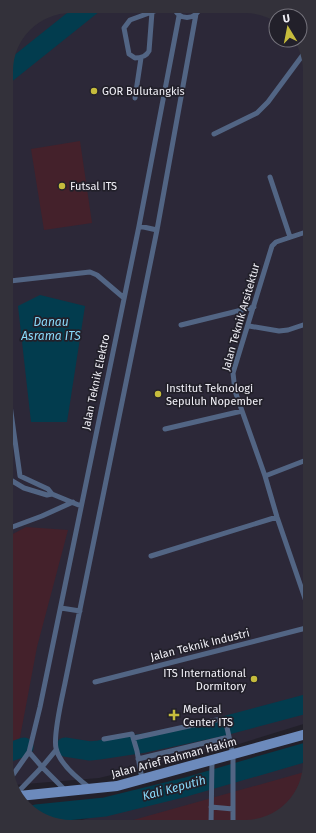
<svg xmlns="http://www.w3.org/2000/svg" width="316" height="833" font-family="'Fira Sans',sans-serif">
	<rect width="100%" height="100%" fill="#22202a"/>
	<path fill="#2c2838" d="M71,6L258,7L276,17V40H299L309,58L310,722L239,744L99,778L13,785L7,775L6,67L28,22Z
		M310,757V766L294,805L258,826H71V823Z"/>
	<path fill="#44212b" d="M80,141L92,223L44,230L31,149Z
		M26,527L68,530L37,647L18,748L7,749V537Z
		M308,771L294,805L258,826H112Z"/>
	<path fill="#023c4e" d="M40,295L85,306L67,422H31L18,306Z"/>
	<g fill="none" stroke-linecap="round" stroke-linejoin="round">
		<path stroke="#023c4e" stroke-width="19" d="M6,74L91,6
			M65,747L90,751L99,750L145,743L220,727L310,703
			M7,753L24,747
			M36,814L105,807L186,787L310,751"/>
		<path stroke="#526584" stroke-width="5" d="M174,7C178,21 196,21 200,7
			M200,9L206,7
			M152,12L149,51C146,57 141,58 135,58L129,54L124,28L130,20Z
			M152,12L165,7
			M135,98L141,58
			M214,134L257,113L268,102L305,52
			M270,177L290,237
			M139,226L157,230
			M309,231L276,242L272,246L233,373L235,391L265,476L277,517L310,613
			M7,283L10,281L90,272L97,275L124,298
			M181,325L254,307
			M249,326L279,331L288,330L309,323
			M7,401L10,405L20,476L48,489L52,494
			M165,429L242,411
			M7,472L9,479L24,488L47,495L52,494L81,506
			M265,476L309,459
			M7,529L42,516L73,502
			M151,556L277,517
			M61,608L80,611
			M95,682L310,627
			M134,738L221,719L226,723L233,755V826
			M104,739L132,734L137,751L142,779
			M29,752L42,767L65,790
			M138,759L229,737
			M10,779L29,752L40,707L139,226L179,16
			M90,788C78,779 59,763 56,748C53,735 62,698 65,683L157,230L196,14
			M17,793L42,767L56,750
			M211,807L233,809
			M211,826L212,761"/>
		<path stroke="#6c8abc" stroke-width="10" d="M19,796L117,786L310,733"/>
	</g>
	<g fill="#c6bc3c" stroke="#22202a" stroke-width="1.5">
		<circle cx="94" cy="91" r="4"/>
		<circle cx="62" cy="186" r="4"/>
		<circle cx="158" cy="394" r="4"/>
		<circle cx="254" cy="679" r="4"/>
		<path d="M172 709h4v4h4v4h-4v4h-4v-4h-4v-4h4z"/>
	</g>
	<g text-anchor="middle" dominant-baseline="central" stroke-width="3.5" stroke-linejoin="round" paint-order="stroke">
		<g font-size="11" fill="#f1f0f7" stroke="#22202a" text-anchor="start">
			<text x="102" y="91">GOR Bulutangkis</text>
			<text x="70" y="186">Futsal ITS</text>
			<text x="166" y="388">Institut Teknologi<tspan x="166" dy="13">Sepuluh Nopember</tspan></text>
			<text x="246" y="673" text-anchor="end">ITS International<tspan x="246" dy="13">Dormitory</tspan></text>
			<text x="183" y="709">Medical<tspan x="183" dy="13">Center ITS</tspan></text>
		</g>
		<g font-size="11" fill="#f1f0f7" stroke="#22202a">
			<text transform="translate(241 317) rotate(-74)">Jalan Teknik Arsitektur</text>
			<text transform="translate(96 382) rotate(-78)">Jalan Teknik Elektro</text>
			<text transform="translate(200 645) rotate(-14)">Jalan Teknik Industri</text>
			<text transform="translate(174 758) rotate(-15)">Jalan Arief Rahman Hakim</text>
		</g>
		<g font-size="12" font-style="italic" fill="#89dbfc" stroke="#22202a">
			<text x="51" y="322">Danau<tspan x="51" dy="14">Asrama ITS</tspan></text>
			<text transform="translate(174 788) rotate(-15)">Kali Keputih</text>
		</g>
	</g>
	<path d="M0 0H316V833H0ZM71 13H245A58 58 0 0 1 303 71V762A58 58 0 0 1 245 820H71A58 58 0 0 1 13 762V71A58 58 0 0 1 71 13Z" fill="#33313a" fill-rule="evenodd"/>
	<g transform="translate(288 28) rotate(350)"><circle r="19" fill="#22202a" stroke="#75737c"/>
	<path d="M0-3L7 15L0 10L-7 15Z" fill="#c6bc3c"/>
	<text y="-6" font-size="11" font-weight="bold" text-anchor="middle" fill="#f1f0f7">U</text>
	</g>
</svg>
